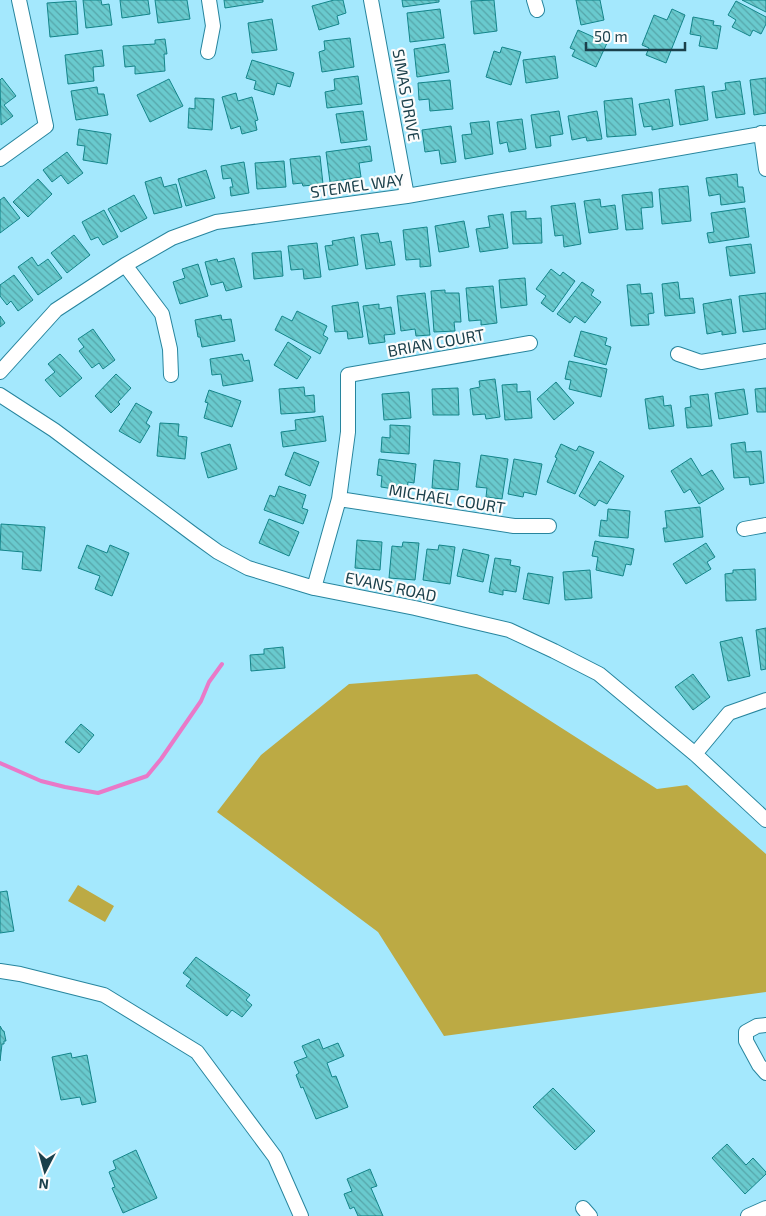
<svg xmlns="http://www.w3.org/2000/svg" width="766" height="1216" font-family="'Exo 2',sans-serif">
	<defs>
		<pattern id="building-back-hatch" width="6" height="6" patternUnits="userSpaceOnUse" patternTransform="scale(1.25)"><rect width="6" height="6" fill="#69cace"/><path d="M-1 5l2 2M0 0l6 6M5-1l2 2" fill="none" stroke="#56a5a9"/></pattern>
	</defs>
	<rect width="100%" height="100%" fill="#a4e8fd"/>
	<path fill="#bcaa44" d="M477,674L657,789L687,785L766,854V992L444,1036L378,932L217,812L261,755L349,684Z
		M78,885L114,906L105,922L68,901Z"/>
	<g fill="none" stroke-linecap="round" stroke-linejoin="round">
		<path stroke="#e979c8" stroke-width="4" d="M0,763L41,781L65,787L98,793L147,776L161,759L201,701L209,682L222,664"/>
	</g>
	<path fill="url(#building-back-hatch)" stroke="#14858a" d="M83,0H101L102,5L109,4L112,25L86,28Z
		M120,0H148L150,14L122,18Z
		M155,0H187L190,19L158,23Z
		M224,0H263V2L225,8Z
		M334,0H343L346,13L337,16L339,24L319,30L312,6Z
		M402,0H439V2L403,7Z
		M494,0L497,31L474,34L471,1Z
		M576,0H600L604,20L581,25Z
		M742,0H766V12Z
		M76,1L78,34L50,37L47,3Z
		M736,1L766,17V24L761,34L753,30L750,36L732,27L736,20L728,15Z
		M440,9L444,38L410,42L407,13Z
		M672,9L685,15L666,63L646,55L649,48L642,45L654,15L667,20Z
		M693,17L714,21L713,25L721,26L717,49L699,46L701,36L690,34Z
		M272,19L277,50L252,53L248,23Z
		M578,30L607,43L596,67L572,56L575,50L570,48Z
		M350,38L354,67L322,72L319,52L325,50L324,41Z
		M165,39L167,54H164L165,71L135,74V66L125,67L123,46L155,44V40Z
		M445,44L449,72L417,77L414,49Z
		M502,47L521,52L511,85L486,77L494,51L500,53Z
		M102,50L104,66L93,67L94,81L68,84L65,55Z
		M555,56L558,78L526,83L523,60Z
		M252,60L294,73L290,87L277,83L274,95L254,89L256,81L246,78Z
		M358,76L362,104L327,108L325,92L335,90L334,79Z
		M2,78L16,96L4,105L13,116L1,125L0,80Z
		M766,78V113L754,115L750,80Z
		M169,79L183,106L150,122L137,95Z
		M450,80L453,109L430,111L429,99L419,100L418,83Z
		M740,81L745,114L716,118L712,92L726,90L725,83Z
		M704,86L708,120L680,125L675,90Z
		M97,87L98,94H104L108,115L76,120L71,91Z
		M236,93L238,101L252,97L258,120L255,121L257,130L242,134L240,126L231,129L222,97Z
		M195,98L214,99L212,130L188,128L189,108L195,109Z
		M632,98L636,135L607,137L604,101Z
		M669,99L673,126L652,130V126L644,127L639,104Z
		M363,111L367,140L341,143L336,114Z
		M559,111L563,134L550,136L551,146L536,148L531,115Z
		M597,111L602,139L587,141L586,137L572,140L568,116Z
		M522,119L526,149L509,152L507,142L500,144L497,122Z
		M489,121L493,154L465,159L462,135L472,134L470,123Z
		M451,126L456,162L441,164L439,150L425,152L422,130Z
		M79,129L111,134L107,164L83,160L85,146L77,145Z
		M370,146L372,161L359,163L361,177L330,182L326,152Z
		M67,152L83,173L68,184L61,175L52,182L43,170Z
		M320,156L323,184L303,186L302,183L293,184L290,159Z
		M284,161L286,187L257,189L255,163Z
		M244,162L249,193L231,196L230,187H233L231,178L223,179L221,166Z
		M206,170L215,198L186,206L178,179Z
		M737,174L738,187H743L745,202L721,205L720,194L709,196L706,178Z
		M161,177L164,187L176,184L182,207L154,214L145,182Z
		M38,179L52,194L28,217L13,202Z
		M688,186L691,221L662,224L659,189Z
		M652,192L653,207L641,208L643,229L626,230L622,195Z
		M134,195L147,218L121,232L108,209Z
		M4,197L20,218L0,233V200Z
		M600,199L601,207L615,205L618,229L589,233L584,201Z
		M575,203L581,244L564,247L563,235L555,236L551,206Z
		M745,208L749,237L709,243L707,233L714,232L711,213Z
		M104,210L118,237L103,245L98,237L91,240L82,222Z
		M526,211V219L541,218L542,243L513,244L511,212Z
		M503,214L508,248L480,252L476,229L490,227L488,216Z
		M464,221L469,247L439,252L435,226Z
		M427,227L431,266L420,267V259L406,260L403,230Z
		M378,233L380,243L391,241L395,265L366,269L361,235Z
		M74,235L90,255L67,273L51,253Z
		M354,237L358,265L329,270L325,246L333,245L332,241Z
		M317,243L321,277L304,279L303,269L291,270L288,246Z
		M751,244L755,273L730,276L726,247Z
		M281,251L283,276L254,279L252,253Z
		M32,257L38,266L48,259L62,278L38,295L18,267Z
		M234,258L242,287L226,291L223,282L211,285L205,262L217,259L218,262Z
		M198,264L208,296L180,304L173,282L185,278L182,269Z
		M551,269L560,276L563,272L575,281L553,312L541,303L546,296L536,289Z
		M14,275L33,300L18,311L11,301L7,305L0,296V285Z
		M525,278L527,305L501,308L499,280Z
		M582,282L594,290L591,295L601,302L585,323L575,316L570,323L557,314Z
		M678,282L680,299L693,298L695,313L665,316L662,284Z
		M640,284L641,294L652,293L654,313L648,314L649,325L631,326L627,285Z
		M493,286L497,323L481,325V320L469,321L466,288Z
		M445,290V293H459L461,322H454L455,331L434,332L431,291Z
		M425,293L430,335L416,336L415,329L401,331L397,296Z
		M766,293V329L743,332L739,296Z
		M731,299L736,333L722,335V331L707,334L703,304Z
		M358,302L363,337L348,339L347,331L335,332L332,306Z
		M379,304V309L391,307L395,334L384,335L385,342L369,344L363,306Z
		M297,311L327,326L323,335L328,338L320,354L275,330L282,316L292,321Z
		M221,315L222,320L231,319L235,341L202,347L200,337H198L195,320Z
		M0,316L5,323L0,327Z
		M93,329L115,360L103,369L99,363L92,368L79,351L84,347L78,339Z
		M581,331L607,338L605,345L611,347L606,365L574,356Z
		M288,342L311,357L297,379L274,365Z
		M60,354L82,378L60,397L45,380L55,372L48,364Z
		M242,354L244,361L249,360L253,381L223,386L221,374L212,375L210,359Z
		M569,361L607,369L601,397L569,389L571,380L565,379Z
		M116,374L131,388L118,402L120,404L111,413L95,396Z
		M495,379L500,417L486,419L485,414L473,415L470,389L480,387L479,381Z
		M556,382L574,403L554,420L537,399Z
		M517,384V392L530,391L532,418L505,420L502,385Z
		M304,387L305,396L314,395L315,412L281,414L279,389Z
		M458,388L459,415H433L432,389Z
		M766,388V412H757L755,389Z
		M744,389L748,414L719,419L715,393Z
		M209,390L241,401L232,427L204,418L208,403L205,402Z
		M409,392L411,418L384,420L382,394Z
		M708,394L712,426L687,428L685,408L691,407L690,396Z
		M663,396L664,406L671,405L674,426L649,429L645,399Z
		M136,403L152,412L146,423L150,426L140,443L119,431Z
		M323,416L326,441L283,447L281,432L296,430L295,420Z
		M160,423L179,424L178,436L187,437L185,459L157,456Z
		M390,425L410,426L409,454L381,452L382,437L390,438Z
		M745,442L746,452L761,451L764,483L750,485L749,477L734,478L731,444Z
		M230,444L237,469L208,478L201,453Z
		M561,444L576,451L579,446L594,452L575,494L547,482L557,458L555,457Z
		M294,452L319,462L310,486L285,475Z
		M481,455L508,459L502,499L486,497L487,488L476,487Z
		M691,458L702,476L712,470L724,489L699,504L690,489L684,493L671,471Z
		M379,459L416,464L414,483L408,482L407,491L381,487L382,476L377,475Z
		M514,459L542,464L536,495L524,492L523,497L508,494Z
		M434,460L460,463L458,490L432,488Z
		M600,461L624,476L607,504L599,500L595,506L579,496Z
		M279,486L306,495L302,508L308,510L303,524L264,510L270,495L275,497Z
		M700,507L703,537L665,542L663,528H667L665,511Z
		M608,509L630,511L628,538L599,536L601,520L607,521Z
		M269,519L299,532L289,556L259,543Z
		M1,524L45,527L41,571L22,569L23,552L0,550Z
		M357,540L382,542L380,570L355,568Z
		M595,541L634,549L631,565L626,564L623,576L596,570L598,557L592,556Z
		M403,542L419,543L415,580L389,578L392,546L402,547Z
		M706,543L715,557L707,562L711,569L686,584L673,564Z
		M87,545L107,553L110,545L129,553L112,596L95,589L100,576L78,568Z
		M439,545L455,547L450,584L423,580L427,549L438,550Z
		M463,549L489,555L483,582L457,576Z
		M495,558L511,560L510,565L520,567L516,592L503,590V595L489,592Z
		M755,569L756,600L726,601L725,574L733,573V570Z
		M590,570L592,598L565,600L563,572Z
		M528,573L553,577L549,604L523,599Z
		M766,628V669L761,670L756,630Z
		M742,637L750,676L728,681L720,642Z
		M283,647L285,668L251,671L250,655L264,654V649Z
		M693,674L710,697L693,710L675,687Z
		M81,724L94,735L79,753L65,742Z
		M7,891L14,931L0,933V892Z
		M196,957L250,995L246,1000L252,1005L242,1017L232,1010L227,1016L186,986L191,979L183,973Z
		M0,1026L3,1031H4L6,1041H4V1044H2L0,1061Z
		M319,1039L323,1049L338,1043L344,1056L327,1063L332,1077L336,1076L348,1107L316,1119L303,1087L301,1088L296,1075L299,1073L294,1062L307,1057L302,1046Z
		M71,1053L72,1058L87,1055L96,1102L82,1105L80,1097L61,1100L52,1057Z
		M553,1088L595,1131L575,1150L533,1107Z
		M727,1144L746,1165L753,1158L766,1172V1174L745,1194L712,1158Z
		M136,1150L157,1198L123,1213L112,1188L115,1187L109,1172L116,1169L113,1161Z
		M370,1169L377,1186L371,1188L383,1216H358L354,1207L350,1209L344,1194L352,1191L347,1179Z"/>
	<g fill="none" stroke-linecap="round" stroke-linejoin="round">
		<defs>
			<path id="minor" d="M371,0L407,196
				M534,0L537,10
				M208,52L213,26L209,0
				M761,133L766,169
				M0,159L46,126L19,0
				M125,265L162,314L170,349L171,375
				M678,354L701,362L766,351
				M0,372L56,310L125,265L172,238L216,222L407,196L766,133
				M0,395L54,430L193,534L218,552L248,568L314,588L415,608L509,630L554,651L599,674L695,754L766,820
				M339,499L514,526H549
				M744,529L766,525
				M314,588L339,499L348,432V375L530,343
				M695,754L729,713L766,700
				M0,971L20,974L104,995L197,1052L275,1157L301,1216
				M766,1025L757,1026L746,1032V1041L759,1065L766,1073
				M583,1208L590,1216
				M748,1216L766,1208"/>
		</defs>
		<use href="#minor" stroke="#27859e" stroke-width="16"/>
		<use href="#minor" stroke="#fff" stroke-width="14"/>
	</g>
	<g text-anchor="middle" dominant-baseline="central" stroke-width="4.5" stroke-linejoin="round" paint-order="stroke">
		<g font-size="16" fill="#1b404b" stroke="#fcfcfc">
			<text transform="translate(407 95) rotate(80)">SIMAS DRIVE</text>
			<text transform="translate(357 185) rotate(-8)">STEMEL WAY</text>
			<text transform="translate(436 342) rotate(-10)">BRIAN COURT</text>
			<text transform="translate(447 498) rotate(9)">MICHAEL COURT</text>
			<text transform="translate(391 586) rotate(12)">EVANS ROAD</text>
		</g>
	</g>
	<g transform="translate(45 1171) rotate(186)" stroke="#fcfcfc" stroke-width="4" paint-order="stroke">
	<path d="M0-4L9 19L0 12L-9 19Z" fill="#1b404b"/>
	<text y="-8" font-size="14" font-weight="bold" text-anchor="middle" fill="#1b404b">N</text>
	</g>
	<path d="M586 42v8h99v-8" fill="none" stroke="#1b404b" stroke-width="2.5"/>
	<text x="594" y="42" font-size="15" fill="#1b404b" stroke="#fcfcfc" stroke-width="4" paint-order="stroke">50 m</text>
</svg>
